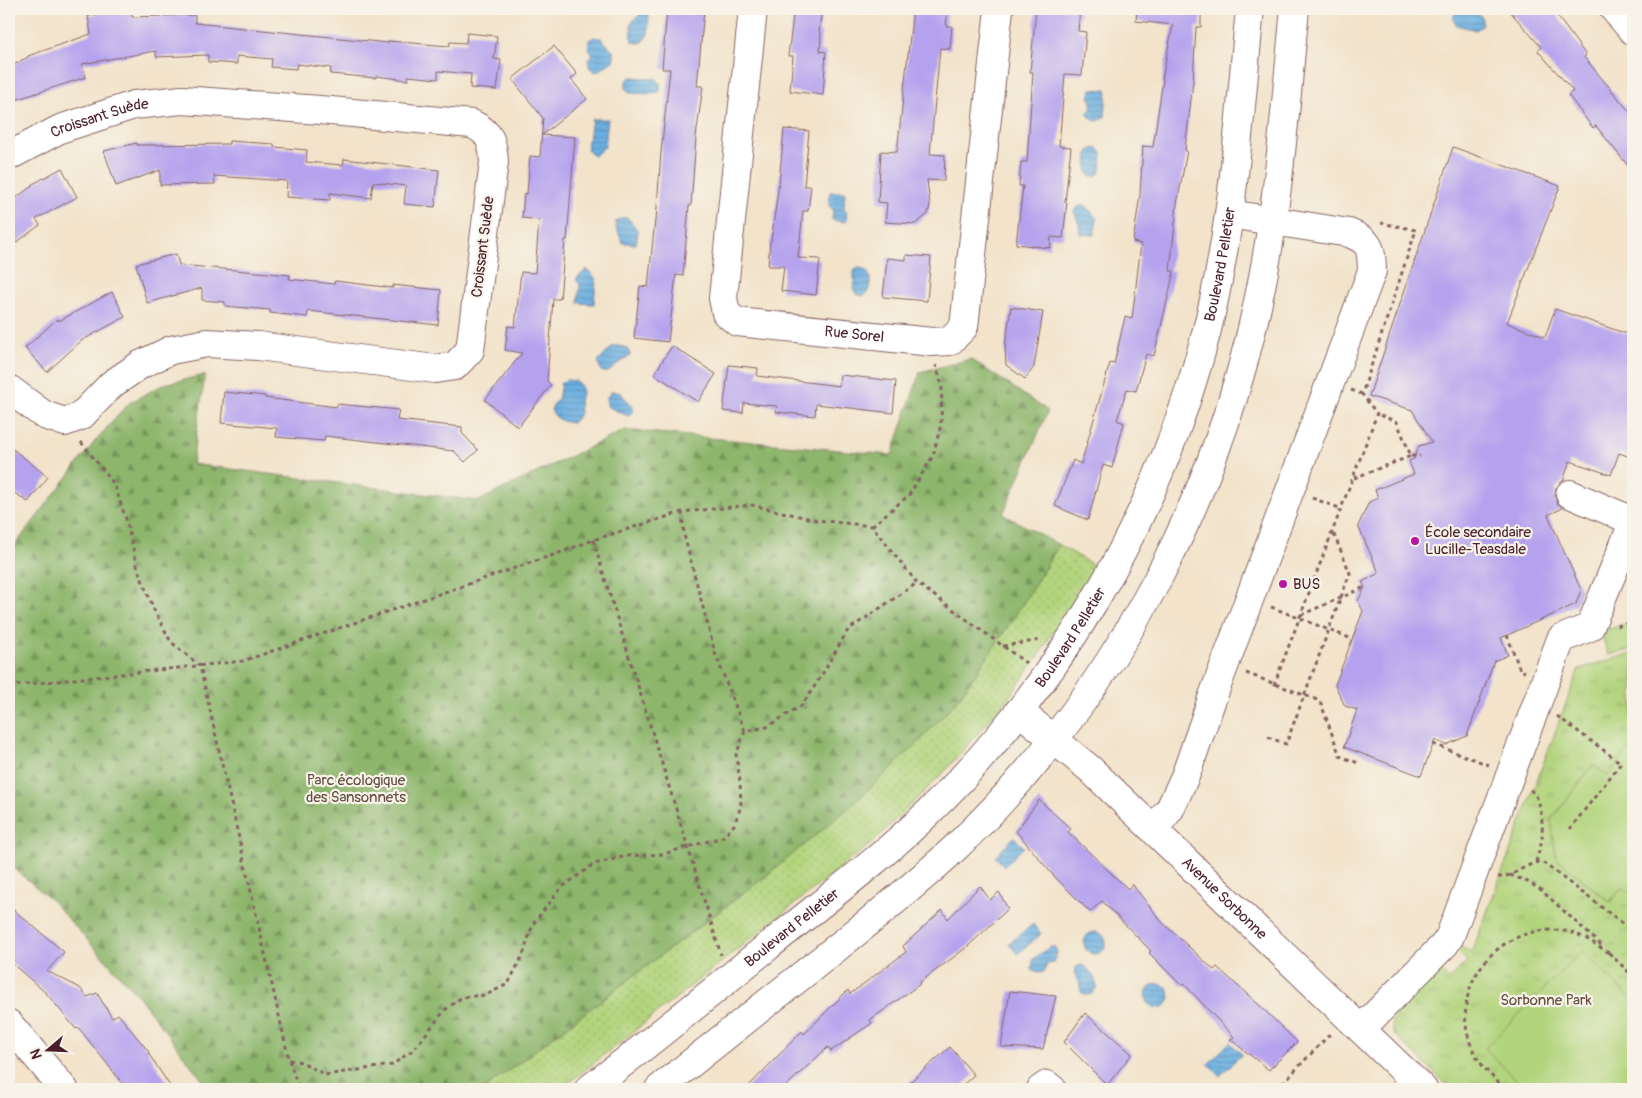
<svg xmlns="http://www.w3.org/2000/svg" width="1642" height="1098" font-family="Pangolin,sans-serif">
	<defs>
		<pattern id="grass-dots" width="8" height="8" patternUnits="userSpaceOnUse" patternTransform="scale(1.25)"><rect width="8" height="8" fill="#b2d47d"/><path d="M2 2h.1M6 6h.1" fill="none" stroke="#9bb66c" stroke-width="1.8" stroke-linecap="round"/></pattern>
		<pattern id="forest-firs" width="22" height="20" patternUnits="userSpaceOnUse" patternTransform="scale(1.25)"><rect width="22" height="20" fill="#8db66c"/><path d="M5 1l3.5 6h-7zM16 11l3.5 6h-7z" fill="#759359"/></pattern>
		<pattern id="park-tufts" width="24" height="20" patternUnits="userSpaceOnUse" patternTransform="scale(1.25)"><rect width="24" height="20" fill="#b2d47d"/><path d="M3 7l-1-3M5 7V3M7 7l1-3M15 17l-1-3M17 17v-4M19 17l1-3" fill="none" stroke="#9bb66c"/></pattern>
		<pattern id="water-rules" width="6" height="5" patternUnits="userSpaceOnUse" patternTransform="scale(1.25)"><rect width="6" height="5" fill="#6bb0e1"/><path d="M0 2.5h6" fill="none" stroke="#5a8fb7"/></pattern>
	</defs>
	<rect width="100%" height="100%" fill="#f7f3e8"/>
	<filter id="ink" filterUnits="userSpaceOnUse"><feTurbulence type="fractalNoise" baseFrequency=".02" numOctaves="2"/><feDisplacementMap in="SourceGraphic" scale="10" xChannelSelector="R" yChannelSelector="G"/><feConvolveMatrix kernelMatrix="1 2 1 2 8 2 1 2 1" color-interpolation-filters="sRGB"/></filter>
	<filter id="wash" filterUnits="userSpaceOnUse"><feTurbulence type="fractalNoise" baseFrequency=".0096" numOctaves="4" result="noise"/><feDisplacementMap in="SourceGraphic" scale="20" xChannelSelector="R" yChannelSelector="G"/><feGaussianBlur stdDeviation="1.12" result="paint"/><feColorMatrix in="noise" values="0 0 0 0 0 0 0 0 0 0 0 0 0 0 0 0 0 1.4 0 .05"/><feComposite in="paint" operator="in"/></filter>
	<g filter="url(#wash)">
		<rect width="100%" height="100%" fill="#f2e3ca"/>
		<path fill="url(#grass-dots)" stroke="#7e7a54" d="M1059,545L1095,566L1040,654L1003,705L945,771L874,841L561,1089H484L766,876L915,746L959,698L1015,616Z"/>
		<path fill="url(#forest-firs)" stroke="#6c6a4c" d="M971,359L1048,411L1003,514L1059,545L1015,616L959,698L915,746L851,806L766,876L484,1089H209L140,998L51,900L9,864V553L96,440L129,403L164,384L205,375L192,464L478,501L625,430L892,455L920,372Z"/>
		<path fill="url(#park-tufts)" stroke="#7e7a54" d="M1633,653V1089H1451L1396,1036C1390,1028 1392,1022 1395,1013L1437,967L1449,979L1467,961L1456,950L1458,946L1472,952L1579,669Z"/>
		<path fill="#b2d47d" stroke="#7e7a54" d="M1630,623L1633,634V649L1608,655L1601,631Z
			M1633,743V895L1622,887L1610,902L1556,858L1551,820L1593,765L1608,776Z
			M1582,951L1633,1001V1089H1525L1485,1048Z"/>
		<path fill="url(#water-rules)" stroke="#5a6886" d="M1458,10L1468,13L1471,11L1478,13L1482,17V26L1476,30L1456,25L1453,19L1455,12Z
			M645,13L649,15L648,34L643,42L637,43L632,41L631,23L639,15Z
			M594,37L601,38L614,52V60L599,71L594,72L589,67V59L593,54L588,48L589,40Z
			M631,77L657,79L660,83V91L655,94L630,93L626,89V81Z
			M1091,89L1107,90L1105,117L1098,121L1093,120L1087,114L1091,109L1092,101L1089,98Z
			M592,119H608L605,146L594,157L587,149L588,146L586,143L589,139Z
			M1098,148L1102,153L1101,172L1096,176H1090L1087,171L1088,152L1092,149Z
			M830,192H845L844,208L847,212L846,222L832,220L833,210L829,206Z
			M1083,204L1089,209L1097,219L1094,235L1080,234L1079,224L1074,211L1079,206Z
			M623,217L628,218L638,231L636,244L623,243L616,227L615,222Z
			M858,268C873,267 873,289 864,296L856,294L853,288L856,280L854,279V271Z
			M587,269L596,279L594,304L578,303L580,285L576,279Z
			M613,346C620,346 630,346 630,356C626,359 623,360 619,363C611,368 611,375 601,371L598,362Z
			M566,380L576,381L581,386L582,394L579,400L580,414L572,423C562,422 556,419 551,410L554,403L558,400L561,383Z
			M612,391L621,393C625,400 633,403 634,411L628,416L607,406V397Z
			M1014,837L1024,847L1004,866L995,857Z
			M1033,924L1041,934L1018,954L1009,944Z
			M1084 943a11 11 0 1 1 22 0a11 11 0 1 1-22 0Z
			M1050,947H1055L1057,952L1054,963L1047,964L1044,972L1032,971L1033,959Z
			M1081,965C1091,968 1095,978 1097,987L1092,994L1086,995L1081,992L1079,981L1074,973L1076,967Z
			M1146 996a12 12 0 1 1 24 0a12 12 0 1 1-24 0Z
			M1230,1042L1242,1054L1220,1076L1208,1064Z"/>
		<g id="blocks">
			<path fill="#b5a2ee" d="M128,9H131L132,17L195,15V23L388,43V41L449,46L450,42L466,43L467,33L497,36L494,59L501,60L497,90L470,88L471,74L438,71V79L408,76V80L376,76V78L330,74L331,68L297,64L296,69L271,67L272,59L237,56V64L208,62V55L156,57V51L82,64L86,77L9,102V67L28,57V56L91,34L88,16Z
				M667,9L704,10L697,86H703L696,137L691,206H689L683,276L676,275L668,342L634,338L640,286L648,287L655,220H656L661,152L670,69H662Z
				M794,9H822L819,32L821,33L820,51L826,52L823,95L790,91L793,56H788Z
				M913,9H948L946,26H952L950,49L940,48L930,154L945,155L944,181L927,180L930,205L928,214L915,224L885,222L887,203L878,202L881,151L897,152Z
				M1036,9H1080L1078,31L1086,32L1082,75L1065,74L1059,146L1071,147L1065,202H1067L1063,238L1051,237L1050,248L1016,244L1023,186H1019L1021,162H1027L1033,72H1030Z
				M1137,9H1201V27H1196L1193,82L1185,150L1187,151L1177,204L1170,271H1174L1154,356L1146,354L1136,391L1127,389L1117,420L1124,423L1112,468L1103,465L1088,520L1055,506L1073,460L1081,464L1110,363L1114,364L1125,317L1132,319L1141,244L1133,242L1140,195L1143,146L1153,147L1163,79H1162L1173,25L1136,21Z
				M1508,9H1552L1586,55L1584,57L1633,116V172L1596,126L1593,128L1568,95L1573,91L1538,51L1541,47Z
				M554,46L577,74L571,79L587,99L542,135L575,137L567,240H565L560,299H553L547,381L551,385L518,427L485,400L522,353L505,350L508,326L515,327L521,272L535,273L539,220L522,218L524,193L527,194L530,156L540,157L543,118L512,79Z
				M784,129L809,131L804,186H811L808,211H803L798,258L820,259L816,295L781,291L784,266H768L770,241H771L779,183Z
				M229,141L274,144V147L307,150L306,162L343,165L344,159L439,170L435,207L404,204L406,186L373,182L371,198L330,193V200L286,197L287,181L214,176L215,184L160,185V170L116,186L104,151L137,143V145L229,144Z
				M1453,147L1560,186L1507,323L1545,337L1555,309L1633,336V458L1619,453L1611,475L1570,461L1563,481L1556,488L1555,496L1557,503L1562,507L1561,509L1548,515L1581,590L1576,604L1501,638L1508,655L1494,661L1467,736L1446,745L1435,740L1421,776L1344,747L1357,710L1345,706L1335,685L1363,611L1358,601L1365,587L1362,582L1379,573L1358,526L1369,502L1378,498L1375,490L1414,474L1409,461L1414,459L1419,446L1432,442L1412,410L1369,396Z
				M62,168L77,197L36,219L40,225L9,248V203L32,186L31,185Z
				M176,254L179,265L290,275L289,279L334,284L335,281L393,288V285L441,290L438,325L308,311L307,317L270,313V310L225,306V302L202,300V288L147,303L136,264Z
				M906,255L931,257L927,301L883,297L887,258L906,260Z
				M112,292L125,317L81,341L47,372L25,348L57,319L59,321Z
				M1011,307L1043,312L1034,367L1025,379L1006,365L1005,347Z
				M672,346L716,374L698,402L654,374Z
				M729,365L758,368L757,376L839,386L840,375L896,381L893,413L816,404L815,416L776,412L777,406L744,403L743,413L723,411Z
				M224,392L265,396V398L337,407V404L399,410L397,420L462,427V433L478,450L465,462L454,451L325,436L324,441L276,437L277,428L221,423Z
				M9,446L48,477L28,502L9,489Z
				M1039,800L1071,829L1068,832L1128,889L1132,884L1162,922L1214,970L1217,967L1258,1004L1297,1042L1269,1070L1230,1039L1234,1037L1184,984L1182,986L1149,953L1151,951L1102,901L1090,912L1052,874L1016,831Z
				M980,886L990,900L999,892L1008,909L967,947L919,983L920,984L870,1020L872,1023L831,1051L828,1047L783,1089H746L802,1031L804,1034L848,990L850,994L906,952L903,946L942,910L948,919Z
				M9,906L64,952L47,971L80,988L87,997L97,993L112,1018L118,1014L149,1052L148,1053L172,1089H127L78,1027L76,1029L46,993L9,961Z
				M1010,991L1056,996L1043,1049L1001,1047Z
				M1085,1013L1132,1054L1107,1085L1064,1042Z
				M950,1047L974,1075L958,1089H902Z"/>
		</g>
	</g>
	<g filter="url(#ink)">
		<use href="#blocks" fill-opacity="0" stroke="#856463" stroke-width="1"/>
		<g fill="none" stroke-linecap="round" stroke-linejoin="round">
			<defs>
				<g id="minor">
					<path id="s1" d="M753,9L723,298L726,313L737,322L932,342L950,341L964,327L999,9"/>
					<path d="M1614,9L1633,31"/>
					<path id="s2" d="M9,156L60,129L134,105L182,100L320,110L472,124C490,132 493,142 494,162L470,350L455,366L435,369L258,346L207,343L171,350L140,365L112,384L81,416L65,422L44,415L9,389"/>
					<path d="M1570,494L1633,521"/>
					<path id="s3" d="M1019,711L1090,769L1423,1089"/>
					<path d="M1154,829L1170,809L1186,774L1213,696L1372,271C1371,249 1372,242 1349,233L1229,214"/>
					<path d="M9,1024L64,1089"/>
					<path d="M1361,1029L1445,944L1450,936L1561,639L1590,627L1633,523"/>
					<path id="s4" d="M589,1089C649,1044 708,995 766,948C821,903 879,861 930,811C1060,684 1155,520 1203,345C1233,236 1239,121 1250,9"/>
					<path d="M659,1089C717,1042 776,996 834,950C875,917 917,884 955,848C1114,697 1223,492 1263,277C1280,189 1286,98 1295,9"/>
					<path d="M1041,1089L1047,1085L1052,1089"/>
				</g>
			</defs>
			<use href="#minor" stroke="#856463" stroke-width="30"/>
			<path stroke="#856463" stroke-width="3" stroke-dasharray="4 4" stroke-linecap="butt" d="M1351,390L1362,394
				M81,442L114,484L126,519L138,569L153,608L171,642L200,666L289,1060L299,1089
				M1411,456H1420
				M1354,478L1411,456L1397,422L1377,414
				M1312,498L1342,509
				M682,512L684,535L715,653L745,731
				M872,526L909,495L933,456L941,424L942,385L936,365
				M593,540L721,955
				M1271,607L1352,639
				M1301,615L1365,587
				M1617,626L1633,622
				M1507,635L1520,670L1525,672
				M1003,646L1041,640
				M1246,673L1320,701L1340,756L1358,763
				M1274,685L1377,414L1362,394L1416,230L1381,223
				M9,686L243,661L559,553L593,540L682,512L752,505L816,520L872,526L917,583L1026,663
				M1557,716L1621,763L1570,829
				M1268,737L1286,744L1350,573L1333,532
				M1433,744L1489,765
				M1530,790C1542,796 1543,826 1542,839C1541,846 1538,854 1536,862
				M1510,875L1526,881L1540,889L1601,945
				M1498,877C1514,878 1526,862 1542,862L1633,931
				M1609,953L1633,976
				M289,1060L302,1062L325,1075L392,1065L413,1050L445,1010L462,997L486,995L508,984L523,955L533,924L561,888L594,864L627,856L663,854L723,837L734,825L741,806L740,781L736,755L745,731L767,727L802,705L820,678L848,630L917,583
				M1277,1089L1330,1034
				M1505,1089C1494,1078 1481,1067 1474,1052C1444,990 1497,921 1565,931C1582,934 1595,944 1609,953"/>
			<use href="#minor" stroke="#fff" stroke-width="28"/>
		</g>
	</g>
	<g fill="#b5179e" stroke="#f7f3e8" stroke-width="2">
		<circle cx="1415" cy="541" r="5"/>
		<circle cx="1283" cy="584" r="5"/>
	</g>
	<g text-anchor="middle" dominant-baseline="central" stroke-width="4.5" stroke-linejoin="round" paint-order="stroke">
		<g font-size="15" fill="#4a1f2b" stroke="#f7f3e8">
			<text stroke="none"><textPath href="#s2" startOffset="99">Croissant Suède</textPath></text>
			<text transform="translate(483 247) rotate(-83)">Croissant Suède</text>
			<text stroke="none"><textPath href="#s4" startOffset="1069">Boulevard Pelletier</textPath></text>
			<text stroke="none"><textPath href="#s1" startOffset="438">Rue Sorel</textPath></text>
			<text stroke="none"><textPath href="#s4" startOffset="664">Boulevard Pelletier</textPath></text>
			<text stroke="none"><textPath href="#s3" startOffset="278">Avenue Sorbonne</textPath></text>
			<text stroke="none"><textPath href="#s4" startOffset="259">Boulevard Pelletier</textPath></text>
		</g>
		<g font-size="15" fill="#4a1f2b" stroke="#f7f3e8" text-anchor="start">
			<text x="1425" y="532">École secondaire<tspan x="1425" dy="17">Lucille-Teasdale</tspan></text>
			<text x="1293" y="584">BUS</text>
		</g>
		<g font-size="15" fill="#644c40" stroke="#f7f3e8">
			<text x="356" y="780">Parc écologique<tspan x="356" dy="17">des Sansonnets</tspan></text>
			<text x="1546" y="1000">Sorbonne Park</text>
		</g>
	</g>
	<rect width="1642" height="1098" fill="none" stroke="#f7f3e8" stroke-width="30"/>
	<g transform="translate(48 1050) rotate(251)" stroke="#f7f3e8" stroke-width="4" paint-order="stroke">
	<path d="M0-4L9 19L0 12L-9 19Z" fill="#4a1f2b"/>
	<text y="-8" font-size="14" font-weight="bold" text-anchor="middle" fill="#4a1f2b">N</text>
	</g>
</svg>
